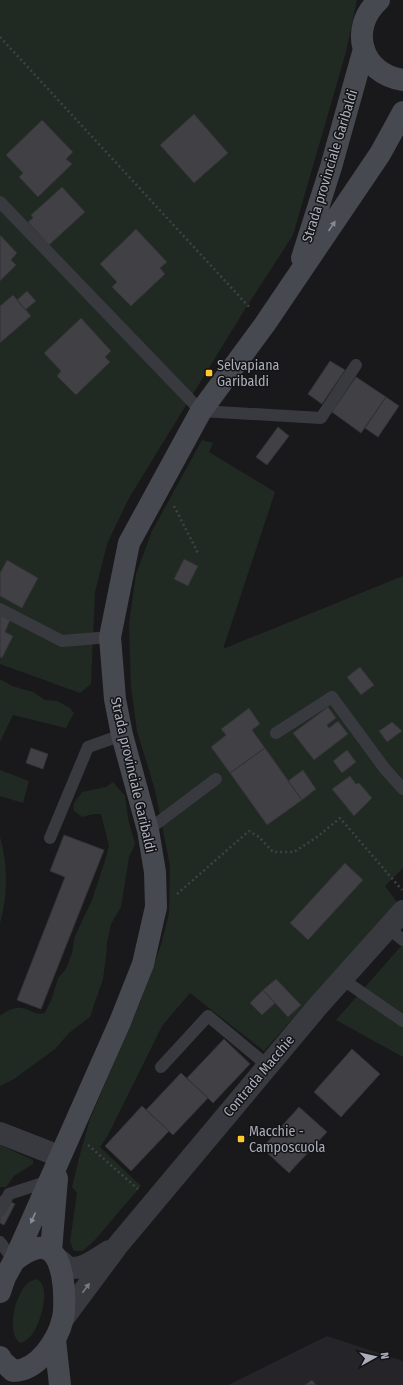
<svg xmlns="http://www.w3.org/2000/svg" width="403" height="1385" font-family="'Fira Sans Condensed',sans-serif">
	<rect width="100%" height="100%" fill="#19191b"/>
	<path fill="#252428" d="M327,1336L403,1361V1385H228Z"/>
	<path fill="#202a22" d="M0,0H357L346,52L293,235L242,314L129,498L107,544L95,592L91,684L80,693L0,664Z
		M202,440L213,443L209,452L275,492L223,649L403,576V868L385,886L397,902L264,1051L190,993L162,1026L107,1137L100,1147L141,1186L94,1241L83,1251H74L70,1242L77,1193L72,1187L79,1158L90,1119L139,1005L161,945L169,913L170,866L155,790L137,731L131,687L129,624L136,574L152,531Z
		M0,679L12,686L33,692L45,700L57,701L70,708L74,713L66,728L13,715L0,742Z
		M0,770L29,781L23,803L0,796Z
		M113,782L125,796L128,818L135,844L129,857L121,907L111,924L107,943L106,957L103,979L90,1017L69,1033L55,1049L14,1079L0,1086V1016C5,1012 14,1007 21,1008C31,1009 32,1015 45,1013L52,998L58,978L66,969L72,953L75,936L92,900L105,861L109,846L101,814H93L82,817L73,810L74,803L82,792L106,787Z
		M0,837C8,865 8,895 0,923Z
		M403,944V1057L336,1020Z
		M0,1145L33,1160V1164L14,1176L6,1187H0Z
		M37,1279C39,1281 41,1282 42,1284C48,1296 40,1323 33,1333C30,1338 26,1341 20,1343C5,1332 16,1289 31,1281C33,1280 35,1280 37,1279Z"/>
	<path fill="#404045" stroke="#333237" d="M194,114L228,153L194,183L160,145Z
		M42,120L73,152L66,159L72,164L38,197L19,177L23,173L6,155Z
		M62,187L85,212L49,245L28,222L33,218L31,215Z
		M136,229L167,262L160,268L165,274L131,306L112,287L117,282L100,264Z
		M0,235L17,253L11,260L16,265L0,281Z
		M27,291L36,301L25,310L17,300Z
		M13,295L31,316L0,343V306Z
		M81,318L111,351L105,357L110,362L76,395L57,376L61,371L44,353Z
		M330,361L345,370L322,404L308,394Z
		M356,377L386,397L361,433L332,412Z
		M386,397L399,406L378,437L365,428Z
		M278,427L289,436L267,465L256,457Z
		M184,559L198,566L188,586L174,579Z
		M7,560L38,578L22,608L0,596V573Z
		M0,615L10,620L5,632L13,636L2,658L0,657Z
		M360,667L374,685L361,695L347,677Z
		M328,707L336,718L327,725L329,728L338,721L348,734L314,760L293,733Z
		M249,708L260,724L252,730L265,748L230,773L211,747L226,735L221,729Z
		M392,722L402,731L387,742L379,731Z
		M31,748L48,754L43,769L26,763Z
		M265,748L302,800L267,825L230,773Z
		M347,750L356,762L342,773L333,761Z
		M303,770L316,789L302,800L288,781Z
		M350,776L356,784L359,783L372,798L354,816L332,789Z
		M64,835L104,850L41,1009L17,1000L65,877L50,871Z
		M345,863L363,880L308,940L290,923Z
		M276,979L301,1005L288,1017L263,990Z
		M263,990L275,1003L262,1015L250,1003Z
		M224,1039L250,1064L213,1103L187,1078Z
		M352,1049L380,1074L341,1117L314,1092Z
		M181,1073L208,1098L173,1135L146,1110Z
		M142,1106L169,1131L131,1171L105,1146Z
		M299,1107L327,1132L289,1173L262,1148Z
		M0,1196L15,1204L4,1225L0,1223Z
		M312,1380L316,1385H305Z"/>
	<g fill="none" stroke-linecap="round" stroke-linejoin="round">
		<path stroke="#3f4147" stroke-width="2.5" stroke-dasharray="2 3" stroke-linecap="butt" d="M0,37L251,309
			M174,506L198,553
			M177,894L249,831L259,837L273,852H294L317,837L340,818L402,890
			M88,1145L138,1189"/>
		<path stroke="#393a40" stroke-width="12" d="M0,202L201,411L321,418L356,365
			M0,609L62,641L110,637
			M276,733L332,697L385,769L403,789
			M148,830L216,779
			M50,838L88,747L122,735
			M388,928L403,940
			M342,979L403,1021
			M161,1067L208,1016L268,1066
			M0,1211L9,1194L49,1181
			M0,1242L14,1261"/>
		<path stroke="#393a40" stroke-width="22" d="M0,1133L59,1156
			M58,1259C61,1261 65,1265 68,1267C81,1272 99,1257 109,1251
			M63,1319L118,1245L318,1006L403,911"/>
		<path stroke="#474950" stroke-width="22" d="M379,0C348,28 361,74 403,80
			M302,258L331,167L364,49
			M51,1251L57,1178
			M0,1292L5,1277L14,1261L120,1022L143,964L156,907L155,872L148,830L122,735L115,699L110,637L129,543L201,411L265,324L380,154L403,112
			M55,1340L60,1385
			M0,1357L2,1361L13,1371C38,1371 58,1340 63,1318C66,1302 66,1244 38,1248C29,1250 21,1255 14,1261"/>
	</g>
	<defs><path id="oneway-solid" d="M-6-.8H1V-3.2L6.5 0L1 3.2V.8H-6Z"/></defs>
	<g fill="#878b96">
		<use href="#oneway-solid" transform="translate(332 226) rotate(-56)"/>
		<use href="#oneway-solid" transform="translate(33 1218) rotate(114)"/>
	</g>
	<use fill="#777a84" href="#oneway-solid" transform="translate(86 1288) rotate(-53)"/>
	<g fill="#fec92d" stroke="#141316" stroke-width="1.5">
		<rect x="205" y="369" width="8" height="8" rx="2"/>
		<rect x="237" y="1135" width="8" height="8" rx="2"/>
	</g>
	<g text-anchor="middle" dominant-baseline="central" stroke-width="3" stroke-linejoin="round" paint-order="stroke">
		<g font-size="14" fill="#aaaebb" stroke="#141316">
			<text transform="translate(330 166) rotate(-73)">Strada provinciale Garibaldi</text>
			<text transform="translate(133 775) rotate(77)">Strada provinciale Garibaldi</text>
			<text transform="translate(259 1076) rotate(-50)">Contrada Macchie</text>
		</g>
		<g font-size="14" fill="#aaaebb" stroke="#141316" text-anchor="start">
			<text x="217" y="365">Selvapiana<tspan x="217" dy="16">Garibaldi</tspan></text>
			<text x="249" y="1131">Macchie -<tspan x="249" dy="16">Camposcuola</tspan></text>
		</g>
	</g>
	<g transform="translate(375 1357) rotate(82)" stroke="#141316" stroke-width="3" paint-order="stroke">
	<path d="M0-3L7 15L0 10L-7 15Z" fill="#aaaebb"/>
	<text y="-6" font-size="11" font-weight="bold" text-anchor="middle" fill="#aaaebb">N</text>
	</g>
</svg>
